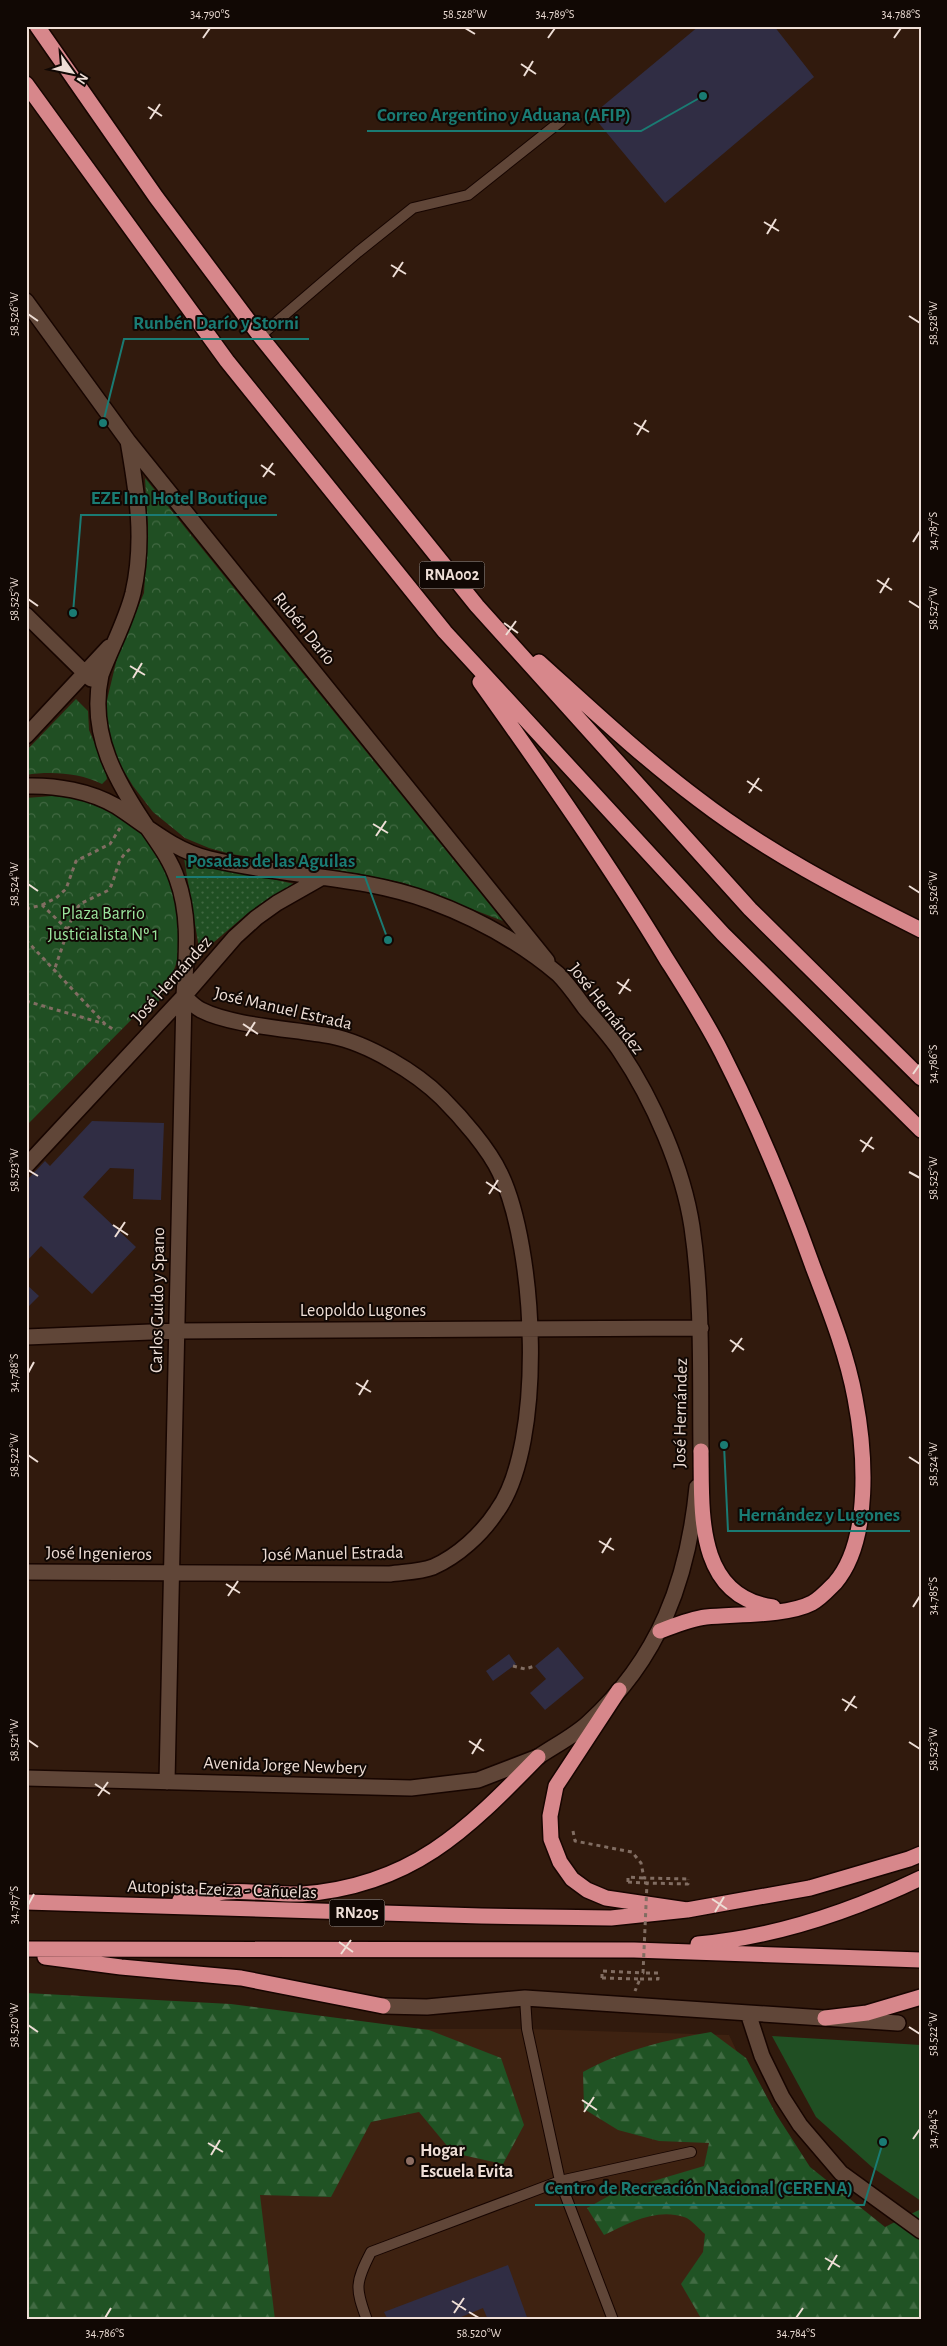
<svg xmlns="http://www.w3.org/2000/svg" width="947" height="2346" font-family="'Alegreya Sans',sans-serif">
	<defs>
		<pattern id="grass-dots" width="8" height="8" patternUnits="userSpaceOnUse" patternTransform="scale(1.25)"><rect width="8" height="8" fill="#204f23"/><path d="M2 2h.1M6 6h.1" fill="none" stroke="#416842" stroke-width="1.8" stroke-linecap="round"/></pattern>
		<pattern id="forest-firs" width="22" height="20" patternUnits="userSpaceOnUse" patternTransform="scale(1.25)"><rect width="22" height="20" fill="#205324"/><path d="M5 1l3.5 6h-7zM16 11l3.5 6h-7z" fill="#416b43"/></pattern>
		<pattern id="park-crowns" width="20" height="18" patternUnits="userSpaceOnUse" patternTransform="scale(1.25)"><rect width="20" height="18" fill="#204f23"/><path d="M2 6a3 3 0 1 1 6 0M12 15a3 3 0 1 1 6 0" fill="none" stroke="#416842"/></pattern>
	</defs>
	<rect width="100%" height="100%" fill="#311a0d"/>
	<path fill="#3e2211" d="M243,2029H527L729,2035L803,2191L921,2320H26Z"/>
	<path fill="url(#grass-dots)" d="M184,858L294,884L248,913L200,954Z"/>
	<path fill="url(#forest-firs)" d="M26,1993L231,2004L429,2030L501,2058L524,2125L503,2164L453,2153L419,2112L371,2122L331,2197L260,2195L275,2320H26Z
		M711,2032L746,2058L776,2114L810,2167L885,2227L921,2209V2320H702L681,2284L703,2252L705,2234C699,2229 691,2219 684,2217C656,2208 629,2223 604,2235L587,2208L616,2192L704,2166L709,2143L659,2141L618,2130L584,2109L583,2072C623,2050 666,2040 711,2032Z"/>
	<path fill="url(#park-crowns)" d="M145,478L503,921L404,883L361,874L231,854L209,848L185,838L153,812L133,786L119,763L110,741L107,724V700L118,654L144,593L148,526Z
		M76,699L88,711L89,730L105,768L107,779L102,784C79,773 52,771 26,775V751Z
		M52,796C63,797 75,797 86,801C101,806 128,819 139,831C166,862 185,906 180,948C176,972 163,994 151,1014L139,1012L26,1126V798Z"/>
	<path fill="#204f23" d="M772,2036L921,2045V2201L873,2168L816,2117Z"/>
	<path fill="#302d44" d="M699,26H774L814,77L665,203L592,115Z
		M92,1121L164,1123L161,1200L133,1199L134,1169L110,1168L83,1197L136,1247L92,1294L41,1246L26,1262V1181L45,1161L50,1166Z
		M26,1284L39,1296L26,1309Z
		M558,1647L584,1678L545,1710L530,1693L546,1679L535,1666Z
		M509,1654L516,1664L493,1681L486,1671Z
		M508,2265L528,2320H488L483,2308L454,2320H388L384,2312Z"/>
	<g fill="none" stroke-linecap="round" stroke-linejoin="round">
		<defs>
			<path id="lane" d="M260,336L358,252L413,208L468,195L561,121
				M367,2320C355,2288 355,2283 371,2252L560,2181L527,2029L525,1998
				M613,2320L560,2181L691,2152"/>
			<path id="street" d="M26,301L128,441L547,961
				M128,441C137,493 145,540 133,593C126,621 111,648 101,675C88,734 117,783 149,830C160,846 171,861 177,879C191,917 186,958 184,996L167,1782
				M26,615L91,679
				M26,736L109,647
				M26,786C56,785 90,791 116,806C147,826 174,851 210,859C283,877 360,875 430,901C476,918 521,943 558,974C568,984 577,997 585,1008C597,1022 610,1036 620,1051C653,1100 683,1168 692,1227C703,1302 700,1376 701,1451
				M26,1166L184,996L235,937L256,918L277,903L321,878
				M26,1337L176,1331L701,1328
				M26,1572L390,1574C404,1572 420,1572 433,1567C458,1556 482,1534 497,1511C546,1443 536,1247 500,1173C489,1149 461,1117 442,1098C416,1072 367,1043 331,1036C294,1029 232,1026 201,1010C195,1007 189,1001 184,996
				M26,1778L411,1788L478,1780L538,1757
				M383,2006L427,2007L525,1998L898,2023
				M748,2013L762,2056L782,2097L800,2125L841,2173L921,2231"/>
			<path id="secondary" d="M538,1757C554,1746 574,1736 588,1723C659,1659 688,1580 697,1487"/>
			<path id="highway" d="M37,26L156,197L260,336L477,606L750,909L921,1078
				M26,84L227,361L445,632L723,934L921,1130
				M539,662C591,709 642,757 698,799C767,852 843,891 921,930
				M480,682C545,773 609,864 667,960C686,990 706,1021 722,1053C757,1122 787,1194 813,1267C829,1309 847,1354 855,1398C865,1450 872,1540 835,1583C829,1589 820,1599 812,1603C787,1616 736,1614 706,1617C690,1619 676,1625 660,1631
				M701,1451C702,1511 695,1596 773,1607
				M619,1690L556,1786L550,1816L551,1839L560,1862L572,1879L587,1890L606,1898L687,1910L810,1888L909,1859L921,1854
				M180,1900C195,1898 210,1894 225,1892C251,1890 276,1895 302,1894C411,1886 466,1831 538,1757
				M26,1902L481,1916L611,1918L687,1910
				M698,1944C776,1937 850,1912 921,1878
				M26,1949L634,1950L921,1960
				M45,1957L121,1967L241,1978L383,2006
				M825,2018L867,2013L921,1997"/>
		</defs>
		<use href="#lane" stroke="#170500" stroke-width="12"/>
		<use href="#street" stroke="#170500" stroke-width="18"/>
		<use href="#secondary" stroke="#170500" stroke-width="18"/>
		<use href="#highway" stroke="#170500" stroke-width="18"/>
		<path stroke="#816d62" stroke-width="3" stroke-dasharray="4 4" stroke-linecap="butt" d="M42,905L56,898L66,889L76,861L110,844L120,828
			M26,909L42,905L68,930L55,968
			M68,930L73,914L80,904L109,890C118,874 115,858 133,847
			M26,940L105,1024L114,1030
			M26,1001L105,1024
			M513,1666L525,1669L535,1666
			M573,1831L575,1841L632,1852L641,1863L644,1878L688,1879
			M628,1882V1877L644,1878
			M628,1882L647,1883
			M602,1978L640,1979L635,1991
			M640,1979H658V1973H643"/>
		<use href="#lane" stroke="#604638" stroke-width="10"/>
		<use href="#street" stroke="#604638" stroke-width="15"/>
		<use href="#secondary" stroke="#604638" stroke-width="15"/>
		<use href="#highway" stroke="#d7878b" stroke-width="15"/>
		<path stroke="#816d62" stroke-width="3" stroke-dasharray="4 4" stroke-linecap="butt" d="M602,1978V1971L643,1973L647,1883L688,1884V1879"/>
	</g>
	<path fill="none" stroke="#eeded6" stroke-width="2" d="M465,28L475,34M203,38L210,28M548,38L555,28M894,38L901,28M521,64L536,74M524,76L533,61M148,107L162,116M150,119L160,104M764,222L779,231M767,234L776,219M391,265L406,274M393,277L403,262M28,314L38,321M909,316L920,323M634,423L649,432M637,435L646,420M261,465L275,475M263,477L273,463M913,542L920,531M877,580L892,590M880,593L889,578M28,599L38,606M909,601L920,608M504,623L518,633M506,635L516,621M130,666L145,675M133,678L142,663M747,781L762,791M749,793L759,778M373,824L388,833M376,836L386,821M28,884L38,891M909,886L920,893M617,982L631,991M619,994L629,979M243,1024L258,1034M246,1036L255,1022M913,1074L920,1064M860,1140L874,1149M862,1152L872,1137M28,1170L38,1176M909,1172L920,1178M486,1182L501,1192M489,1194L498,1180M113,1225L128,1235M115,1237L125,1222M730,1340L744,1350M732,1352L742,1338M28,1373L34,1362M356,1383L371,1392M359,1395L368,1380M28,1455L38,1462M909,1457L920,1464M599,1541L614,1550M602,1553L611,1538M226,1584L240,1593M228,1596L238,1581M913,1607L920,1596M842,1699L857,1708M845,1711L855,1696M28,1740L38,1747M469,1741L484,1751M909,1742L920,1749M472,1754L481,1739M95,1784L110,1794M98,1796L108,1782M712,1899L727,1909M28,1905L34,1894M715,1912L724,1897M339,1942L353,1952M341,1954L351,1940M28,2025L38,2032M909,2027L920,2034M582,2100L597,2110M584,2112L594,2097M913,2139L920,2129M208,2143L223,2152M211,2155L220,2140M825,2258L840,2267M828,2270L837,2255M452,2301L466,2310M469,2312L479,2318M454,2313L464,2298M105,2318L111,2308M796,2318L803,2308"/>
	<circle fill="#8d6e63" stroke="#110804" stroke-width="2" cx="410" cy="2161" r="5"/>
	<g text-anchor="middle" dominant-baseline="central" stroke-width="4" stroke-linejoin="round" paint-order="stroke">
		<g fill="#110804" stroke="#ac9e97" stroke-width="1">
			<rect x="419.5" y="561.5" width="65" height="27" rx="4"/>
			<rect x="329.5" y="1899.5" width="55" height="27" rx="4"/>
		</g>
		<g font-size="16" font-weight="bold" fill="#eeded6">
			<text x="452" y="575">RNA002</text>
			<text x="357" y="1913">RN205</text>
		</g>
		<g font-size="18" fill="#eeded6" stroke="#110804">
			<text transform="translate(304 629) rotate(51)">Rubén Darío</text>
			<text transform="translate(172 980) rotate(-48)">José Hernández</text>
			<text transform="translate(283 1009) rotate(13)">José Manuel Estrada</text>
			<text transform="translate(606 1009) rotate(52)">José Hernández</text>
			<text transform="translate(158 1300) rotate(-89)">Carlos Guido y Spano</text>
			<text x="363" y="1311">Leopoldo Lugones</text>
			<text transform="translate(681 1413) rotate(-89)">José Hernández</text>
			<text transform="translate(99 1554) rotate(1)">José Ingenieros</text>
			<text transform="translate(333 1554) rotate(-1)">José Manuel Estrada</text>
			<text transform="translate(285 1766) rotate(2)">Avenida Jorge Newbery</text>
			<text transform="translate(222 1890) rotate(2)">Autopista Ezeiza - Cañuelas</text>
		</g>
		<g font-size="18" fill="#9be59d" stroke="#110804">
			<text x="103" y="914">Plaza Barrio<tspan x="103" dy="21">Justicialista Nº 1</tspan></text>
		</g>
		<g font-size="18" font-weight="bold" fill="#eeded6" stroke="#110804" text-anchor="start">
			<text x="420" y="2151">Hogar<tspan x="420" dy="21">Escuela Evita</tspan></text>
		</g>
	</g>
	<path fill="none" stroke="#1a7b73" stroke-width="2" d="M703 96L641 131H367M103 423L124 339H309M73 613L81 515H277M388 940L365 877H176M724 1445L728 1531H910M883 2142L864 2205H535"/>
	<g fill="#1a7b73" stroke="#110804" stroke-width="2">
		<circle cx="703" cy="96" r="5"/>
		<circle cx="103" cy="423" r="5"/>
		<circle cx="73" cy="613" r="5"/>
		<circle cx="388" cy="940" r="5"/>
		<circle cx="724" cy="1445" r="5"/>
		<circle cx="883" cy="2142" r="5"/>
	</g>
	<g font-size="19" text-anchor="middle" font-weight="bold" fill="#1a7b73" stroke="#110804" stroke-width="4" stroke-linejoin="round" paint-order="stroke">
		<text x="504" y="121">Correo Argentino y Aduana (AFIP)</text>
		<text x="216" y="329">Runbén Darío y Storni</text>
		<text x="179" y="504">EZE Inn Hotel Boutique</text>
		<text x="271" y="867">Posadas de las Aguilas</text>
		<text x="819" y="1521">Hernández y Lugones</text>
		<text x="699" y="2194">Centro de Recreación Nacional (CERENA)</text>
	</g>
	<rect width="947" height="2346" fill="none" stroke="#110804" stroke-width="55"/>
	<g transform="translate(72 72) rotate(123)" stroke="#110804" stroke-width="4" paint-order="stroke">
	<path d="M0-4L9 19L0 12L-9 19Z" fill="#eeded6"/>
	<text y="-8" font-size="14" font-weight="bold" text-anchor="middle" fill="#eeded6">N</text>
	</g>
	<rect x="28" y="28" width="892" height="2290" fill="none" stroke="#eeded6" stroke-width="2"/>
	<g font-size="12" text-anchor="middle" fill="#eeded6">
		<text x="210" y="18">34.790°S</text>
		<text x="465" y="18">58.528°W</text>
		<text x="555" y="18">34.789°S</text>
		<text x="901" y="18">34.788°S</text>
		<text transform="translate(14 314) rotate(-90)" y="4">58.526°W</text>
		<text transform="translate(933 323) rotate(-90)" y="4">58.528°W</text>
		<text transform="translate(933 531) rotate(-90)" y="4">34.787°S</text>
		<text transform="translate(14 599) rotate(-90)" y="4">58.525°W</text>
		<text transform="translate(933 608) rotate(-90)" y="4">58.527°W</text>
		<text transform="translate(14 884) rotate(-90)" y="4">58.524°W</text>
		<text transform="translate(933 893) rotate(-90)" y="4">58.526°W</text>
		<text transform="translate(933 1064) rotate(-90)" y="4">34.786°S</text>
		<text transform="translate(14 1170) rotate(-90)" y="4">58.523°W</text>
		<text transform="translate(933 1178) rotate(-90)" y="4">58.525°W</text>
		<text transform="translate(14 1373) rotate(-90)" y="4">34.788°S</text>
		<text transform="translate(14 1455) rotate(-90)" y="4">58.522°W</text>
		<text transform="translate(933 1464) rotate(-90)" y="4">58.524°W</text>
		<text transform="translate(933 1596) rotate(-90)" y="4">34.785°S</text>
		<text transform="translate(14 1740) rotate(-90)" y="4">58.521°W</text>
		<text transform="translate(933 1749) rotate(-90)" y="4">58.523°W</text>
		<text transform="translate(14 1905) rotate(-90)" y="4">34.787°S</text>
		<text transform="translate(14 2025) rotate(-90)" y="4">58.520°W</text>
		<text transform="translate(933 2034) rotate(-90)" y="4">58.522°W</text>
		<text transform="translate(933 2129) rotate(-90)" y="4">34.784°S</text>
		<text x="105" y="2337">34.786°S</text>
		<text x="479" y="2337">58.520°W</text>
		<text x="796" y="2337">34.784°S</text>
	</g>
</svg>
